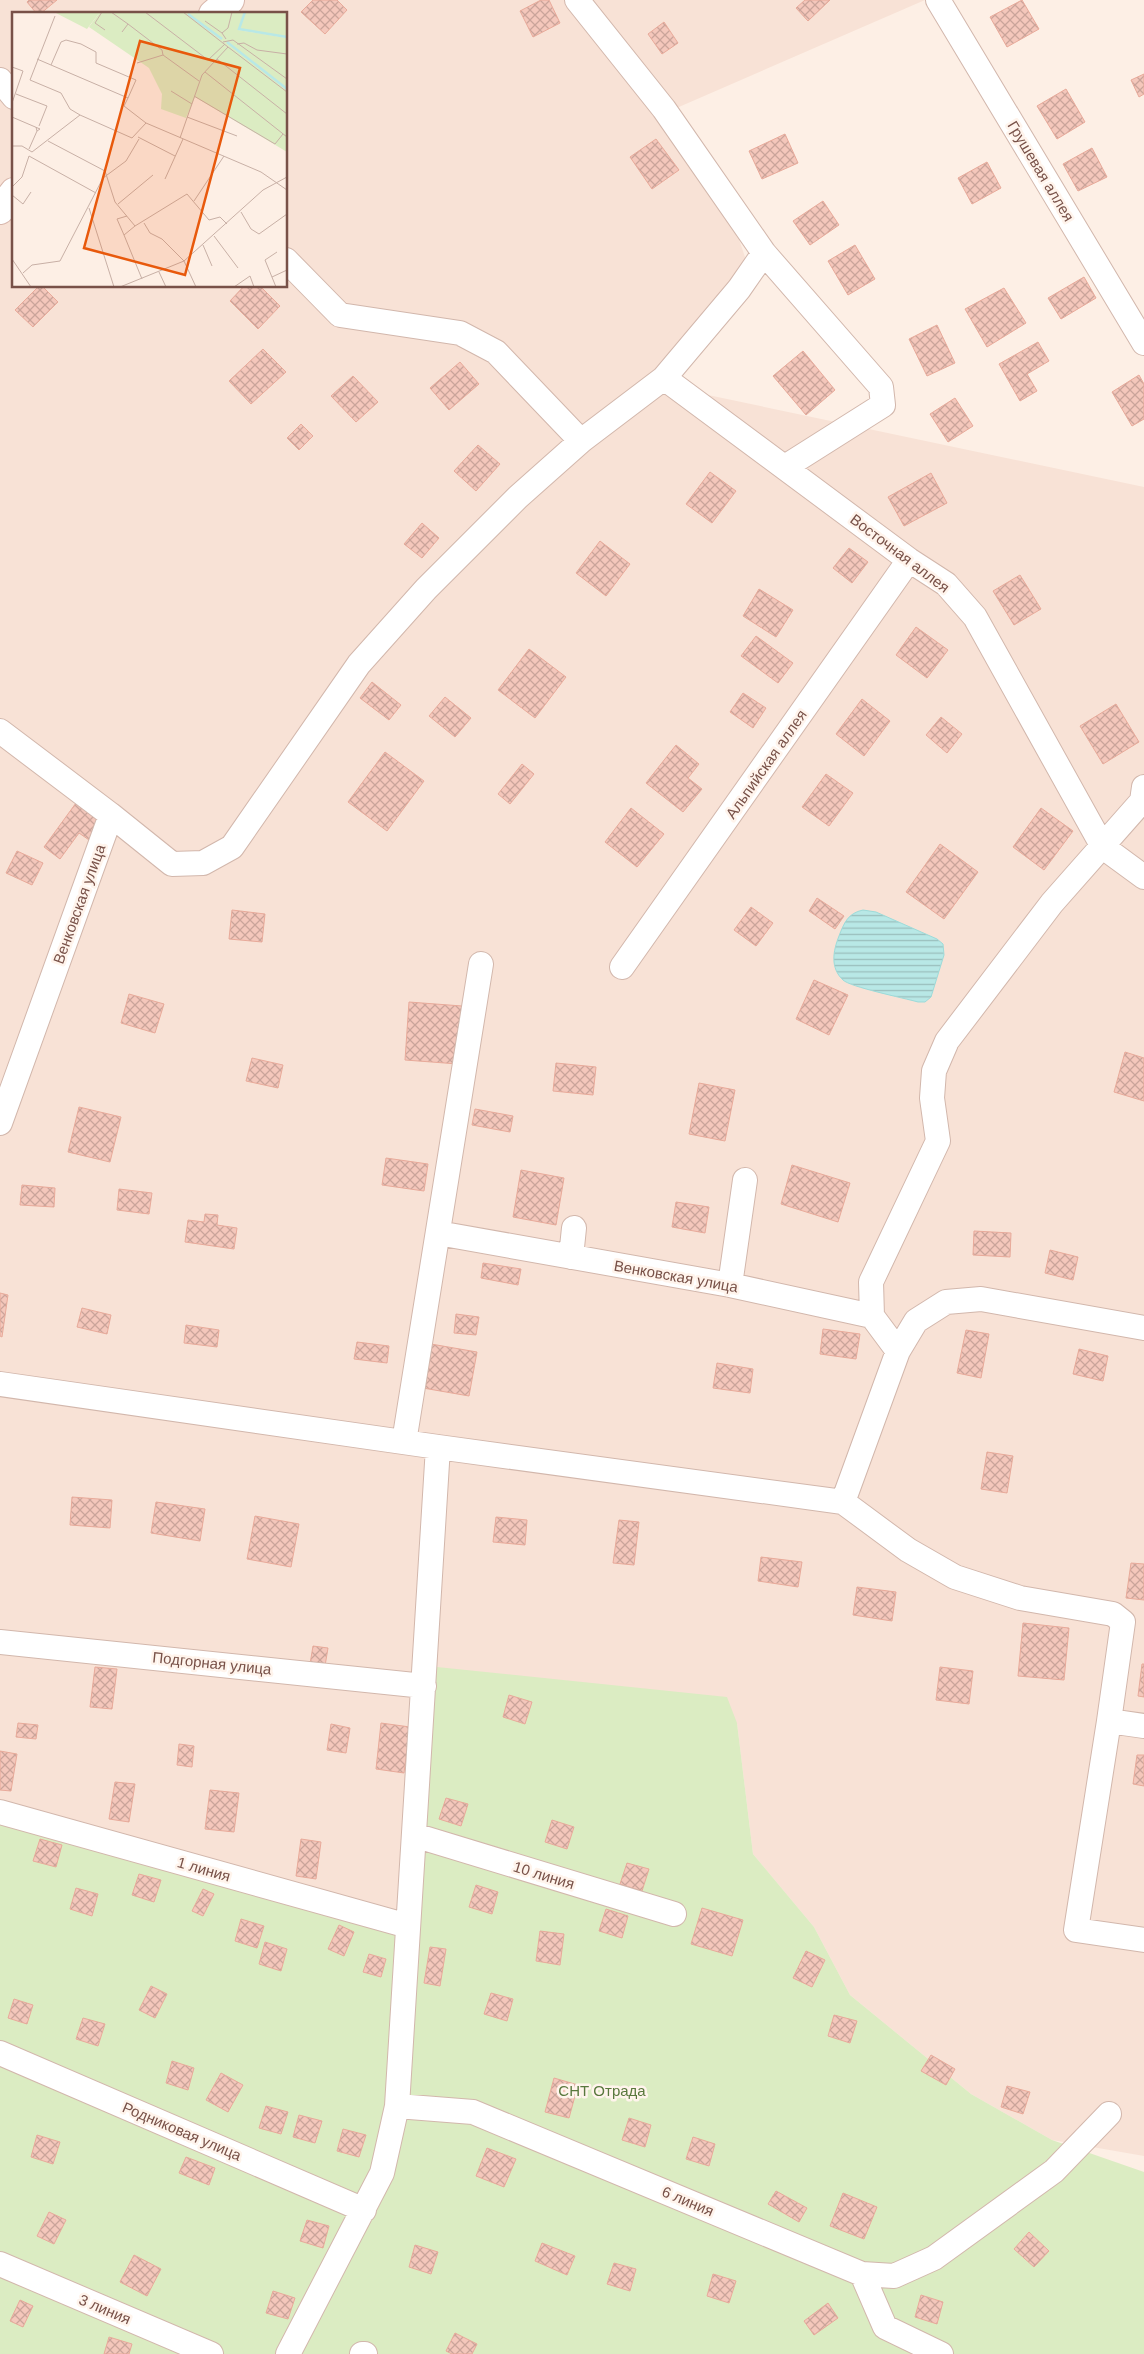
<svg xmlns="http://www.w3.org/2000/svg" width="1144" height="2354" font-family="Helvetica,sans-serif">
	<defs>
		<pattern id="water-rules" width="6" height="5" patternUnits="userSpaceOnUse" patternTransform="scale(1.25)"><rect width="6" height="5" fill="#b8e8e6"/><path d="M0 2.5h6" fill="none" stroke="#9abebc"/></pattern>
		<pattern id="building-cross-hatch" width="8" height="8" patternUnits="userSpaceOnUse" patternTransform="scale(1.25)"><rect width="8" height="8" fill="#f4c7bb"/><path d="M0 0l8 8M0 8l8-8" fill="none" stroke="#caa49a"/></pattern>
	</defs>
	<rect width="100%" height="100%" fill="#fdefe5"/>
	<path fill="#f8e2d6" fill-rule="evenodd" d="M0,0H925L672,110L717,173L751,275L665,386L1144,487V2156L1052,2140L971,2094L850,1995L814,1927L753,1854L737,1723L401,1919L0,1805ZM14,14H286V286H14Z"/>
	<path fill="#dbecc2" d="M437,1667L727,1697L737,1723L753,1854L814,1927L850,1995L971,2094L1052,2140L1144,2172V2354H0V1805L401,1919Z"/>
	<path fill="url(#water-rules)" stroke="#9ddbd9" d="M863,910L876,912L937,939L943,944L944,955L931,997L925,1002H918C904,998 850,987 843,980C830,968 833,951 839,936C844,923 848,913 863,910Z"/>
	<path fill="url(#building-cross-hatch)" stroke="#e8aa9a" d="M29,0H57L40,14H37L27,2Z
		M313,0H337L347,10L325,34L301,12Z
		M541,0H549L560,23L533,37L520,11Z
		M805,0H830L808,21L796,8Z
		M1022,0L1039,29L1007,47L990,17Z
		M664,22L678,43L662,54L648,34Z
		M1144,74V94L1139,97L1131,80Z
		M1066,89L1085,122L1057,139L1037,106Z
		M785,134L798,163L762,179L749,151Z
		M656,139L679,170L652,189L630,157Z
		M1092,148L1107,177L1078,191L1063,164Z
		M987,162L1001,188L972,204L958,178Z
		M823,201L839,225L810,245L793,221Z
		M855,245L875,279L848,295L828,261Z
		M1084,277L1096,298L1061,319L1048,298Z
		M39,286H42L58,302L33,327L15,310Z
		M244,286H260L280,306L258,329L230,301Z
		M1004,288L1026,323L987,347L965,309Z
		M937,325L955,363L927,376L909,339Z
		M1038,342L1049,361L1027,374L1037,391L1020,401L999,364Z
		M263,349L286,372L251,404L229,381Z
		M803,351L835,390L806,415L773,376Z
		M460,362L479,384L449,410L430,388Z
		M1139,375L1144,384V419L1132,426L1112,392Z
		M353,376L378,402L356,422L331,396Z
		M955,398L973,426L948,442L930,414Z
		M301,424L313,436L299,450L287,438Z
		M478,445L500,464L476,491L454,471Z
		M710,472L736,491L712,523L686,504Z
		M931,473L947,503L904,526L888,497Z
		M422,523L439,538L422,558L404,544Z
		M600,541L630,564L606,596L576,573Z
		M849,548L868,562L852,583L833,568Z
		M1020,575L1041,609L1014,625L993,591Z
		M759,589L793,610L776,637L743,616Z
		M916,627L948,650L927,678L896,655Z
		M756,636L793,663L778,683L741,656Z
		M529,649L566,677L535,718L498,690Z
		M372,682L401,705L389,720L360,698Z
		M743,693L766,708L753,728L730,712Z
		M445,697L471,718L455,737L429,716Z
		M862,699L890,721L864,756L836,734Z
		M1116,704L1139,742L1103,764L1080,726Z
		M941,717L962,734L947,753L926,735Z
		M676,745L699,764L688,778L702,789L683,812L646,783Z
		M385,752L424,781L387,831L348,802Z
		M522,764L534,774L510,804L498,794Z
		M826,774L853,793L829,826L802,807Z
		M76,803L105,824L92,842L79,833L60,859L44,847Z
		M631,808L664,834L637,867L605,842Z
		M1041,808L1073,831L1044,870L1013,847Z
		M940,844L978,872L944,919L906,892Z
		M17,851L43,863L32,885L6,873Z
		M817,898L844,916L835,929L809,911Z
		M751,907L773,923L756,946L734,930Z
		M232,910L265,914L262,942L229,939Z
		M814,980L848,995L829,1035L796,1019Z
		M129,994L164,1004L155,1033L121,1023Z
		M409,1002L462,1006L458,1064L405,1060Z
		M1125,1052L1144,1058V1101L1114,1092Z
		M252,1058L283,1065L278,1088L246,1081Z
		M556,1063L596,1067L593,1095L553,1091Z
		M699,1083L735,1090L725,1141L689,1134Z
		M79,1107L121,1117L110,1162L68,1152Z
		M475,1109L513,1116L510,1132L472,1125Z
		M386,1158L428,1164L424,1191L382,1185Z
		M792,1165L850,1183L838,1222L781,1204Z
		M521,1170L564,1178L556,1225L513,1217Z
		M22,1185L55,1188L54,1207L20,1205Z
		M119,1189L152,1193L149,1214L117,1210Z
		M676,1202L709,1207L705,1233L672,1227Z
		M205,1214L218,1215L217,1225L237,1228L234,1249L185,1242L188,1220L204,1222Z
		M974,1231L1011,1233L1010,1257L973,1255Z
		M1050,1250L1078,1257L1073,1280L1045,1273Z
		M483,1263L521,1269L518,1285L481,1278Z
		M0,1293L8,1295L2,1337L0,1336Z
		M82,1308L111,1315L107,1334L77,1327Z
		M456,1314L479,1317L476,1335L454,1333Z
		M186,1325L219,1330L217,1347L184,1343Z
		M823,1329L860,1334L856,1359L820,1354Z
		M966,1330L989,1334L981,1378L957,1373Z
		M357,1342L389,1346L387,1363L354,1359Z
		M431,1344L477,1352L469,1396L423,1388Z
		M1079,1349L1108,1356L1103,1381L1073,1374Z
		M717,1363L753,1369L750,1393L713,1388Z
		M987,1452L1013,1456L1007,1493L981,1489Z
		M72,1497L112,1500L110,1528L70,1525Z
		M156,1502L205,1509L200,1541L151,1533Z
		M255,1516L299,1524L291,1567L247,1559Z
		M496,1517L527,1520L525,1545L493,1542Z
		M619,1520L639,1522L634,1565L613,1563Z
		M761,1557L802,1562L798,1587L758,1581Z
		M1131,1563L1144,1564V1600L1126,1598Z
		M857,1587L896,1592L892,1621L853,1615Z
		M1023,1623L1069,1628L1064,1680L1018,1676Z
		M313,1646L328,1648L325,1666L310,1664Z
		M1142,1664H1144V1697L1138,1696Z
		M95,1667L117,1669L112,1709L90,1707Z
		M940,1667L973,1671L969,1704L936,1700Z
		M509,1695L532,1702L525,1724L503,1717Z
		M18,1723L38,1725L36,1739L16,1737Z
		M381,1723L410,1727L404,1773L376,1769Z
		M331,1724L350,1728L346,1753L327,1750Z
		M179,1744L194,1746L192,1767L177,1765Z
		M0,1751L17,1754L11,1791L0,1790Z
		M1137,1755H1144V1786L1133,1784Z
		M115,1782L135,1784L129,1822L109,1819Z
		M210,1790L239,1793L234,1832L205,1829Z
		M446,1798L468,1804L461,1826L439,1819Z
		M552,1820L574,1827L567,1849L545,1842Z
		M40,1839L62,1845L56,1867L33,1861Z
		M301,1839L321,1842L316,1879L296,1876Z
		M627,1863L649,1869L642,1891L620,1884Z
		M139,1874L161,1880L154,1902L132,1895Z
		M476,1885L498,1892L492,1914L469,1907Z
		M76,1888L98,1894L92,1916L70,1909Z
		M203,1889L214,1894L203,1916L192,1911Z
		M702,1908L743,1920L732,1956L691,1944Z
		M606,1909L628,1916L622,1938L599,1931Z
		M241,1919L264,1926L257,1948L235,1941Z
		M339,1925L354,1932L344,1956L328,1949Z
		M540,1931L564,1934L560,1965L536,1961Z
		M265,1942L287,1949L281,1971L259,1964Z
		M430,1947L446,1949L440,1986L424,1983Z
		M806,1951L825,1960L812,1987L793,1978Z
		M369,1954L386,1959L381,1977L363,1972Z
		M151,1986L167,1994L155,2018L139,2010Z
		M491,1993L513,1999L507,2021L484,2014Z
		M14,1999L33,2005L27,2024L8,2018Z
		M834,2015L857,2021L850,2043L828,2036Z
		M83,2018L105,2024L98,2046L76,2039Z
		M931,2055L955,2069L946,2085L921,2071Z
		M172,2061L194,2068L188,2090L166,2083Z
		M221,2073L243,2085L228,2112L206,2100Z
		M554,2078L578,2085L569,2118L545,2112Z
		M1007,2086L1030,2092L1023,2114L1001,2107Z
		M266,2106L288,2112L281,2134L259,2128Z
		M299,2115L322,2121L315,2143L293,2137Z
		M629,2118L651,2125L645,2147L622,2140Z
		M343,2129L366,2135L359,2157L337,2151Z
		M37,2135L60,2142L53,2164L31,2157Z
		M693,2137L715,2144L709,2166L686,2159Z
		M487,2148L516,2159L504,2187L476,2176Z
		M186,2157L215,2168L209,2185L179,2173Z
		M776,2191L807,2208L799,2222L768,2204Z
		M843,2193L877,2207L864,2239L830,2226Z
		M49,2212L66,2220L54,2244L37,2236Z
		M307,2220L329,2226L323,2248L300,2241Z
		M1029,2232L1049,2251L1034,2267L1014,2249Z
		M542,2243L575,2256L567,2275L535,2261Z
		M415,2245L438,2252L431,2274L409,2267Z
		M134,2255L161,2269L147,2296L120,2282Z
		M614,2263L636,2269L630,2291L607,2284Z
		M713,2274L736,2281L729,2303L707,2296Z
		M273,2291L295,2298L288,2319L266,2313Z
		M921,2295L943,2302L937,2324L915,2317Z
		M20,2300L33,2306L23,2327L10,2321Z
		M828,2303L838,2318L814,2335L804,2321Z
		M455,2333L477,2344L472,2354H452L446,2351Z
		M109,2337L132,2344L129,2354H104Z"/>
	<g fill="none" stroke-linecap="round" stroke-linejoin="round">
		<defs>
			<path id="street" d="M938,0L1144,343
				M0,80L14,97
				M764,253L881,387L883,405L785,467
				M286,260L340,315L460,333L496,352L581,441
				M664,378L909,560L946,584L975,617L1103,847L1144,877
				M0,731L111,815L172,864L203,863L232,847L359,664L426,589L518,497L581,441L664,378L739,289L764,253L664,109L577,0
				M622,967L909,560
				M0,1123L111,815
				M438,1233L730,1285L872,1316L898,1351
				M571,1257L574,1228
				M730,1285L745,1180
				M872,1316L871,1282L938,1141L932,1098L934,1071L947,1041L1052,903L1142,801L1144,787
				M0,1384L438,1447L843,1502L908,1550L955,1577L1020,1598L1113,1614L1123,1622L1109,1721L1144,1726
				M404,1442L481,964
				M843,1502L898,1351L916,1321L946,1302L981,1299L1144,1328
				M0,1642L424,1686
				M1109,1721L1076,1930L1144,1940
				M0,1812L408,1926
				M414,1835L674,1914
				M0,2053L364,2210
				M397,2106L473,2112L862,2274L894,2276L934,2258L1054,2171L1109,2114
				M0,2264L211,2354
				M862,2274L885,2327L941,2354
				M288,2354L382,2173L397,2106L438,1447
				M362,2354H365"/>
			<path id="secondary" d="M213,14L230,0
				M0,210L14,192"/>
		</defs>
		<use href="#street" stroke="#d2b7ac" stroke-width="26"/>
		<use href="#secondary" stroke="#d8b7ac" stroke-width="30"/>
		<use href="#street" stroke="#fff" stroke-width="24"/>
		<use href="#secondary" stroke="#fff" stroke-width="28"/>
	</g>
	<g text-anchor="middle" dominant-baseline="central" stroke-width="5" stroke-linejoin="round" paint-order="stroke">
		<g font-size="15" fill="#785148" stroke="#fff4ec">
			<text transform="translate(1041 171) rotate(59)">Грушевая аллея</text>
			<text transform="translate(900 553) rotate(37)">Восточная аллея</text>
			<text transform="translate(766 764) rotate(-55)">Альпийская аллея</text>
			<text transform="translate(79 904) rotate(-70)">Венковская улица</text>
			<text transform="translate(676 1276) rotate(10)">Венковская улица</text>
			<text transform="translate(212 1663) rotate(6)">Подгорная улица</text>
			<text transform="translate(204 1869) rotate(16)">1 линия</text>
			<text transform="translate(544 1875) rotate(17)">10 линия</text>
			<text transform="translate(182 2131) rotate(23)">Родниковая улица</text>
			<text transform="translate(688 2201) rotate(23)">6 линия</text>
			<text transform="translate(105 2309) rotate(23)">3 линия</text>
		</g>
		<g font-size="15" fill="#59783d" stroke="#fff4ec">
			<text x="602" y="2090">СНТ Отрада</text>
		</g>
	</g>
	<g transform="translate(12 12)">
		<rect width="275" height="275" fill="#fdefe5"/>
		<path d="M42,0H88L75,17Z" fill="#dbecc2"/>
		<path d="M232,0H275V26L226,18Z" fill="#dbecc2"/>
		<path d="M88,0H232L226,18L275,26V140L183,85L174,106L149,97L150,82L137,56L77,15Z" fill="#dbecc2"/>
		<path fill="none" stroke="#b8e8e6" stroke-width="2.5" d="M233,0L227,17L275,25M176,2L210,27M215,30L275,77"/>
		<path fill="none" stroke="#c8b0a6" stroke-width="1" d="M90,0L83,11L93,18M99,0L116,12L110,20M133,0L196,48L213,32M43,4L18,68L49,81L58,97L68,103M193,9L210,21M116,12L150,38L151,43L187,69M214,27L210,21L216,16L220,0M211,30L221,28L275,67M225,32L232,31L245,38L275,42M216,35L275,80M25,47L116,86L112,94L134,111L249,160L275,178M205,47L275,102M125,51L151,43M39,53L49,30L54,28L69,32L84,40V51L124,68L116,86M0,55L11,59L0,91M193,60L275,125M159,79L180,92M4,82L35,94L27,114M182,84L263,132L271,122M0,105L28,117L25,119L24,115M175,105L225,124M126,125L163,144M168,126L190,63L216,35L171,0M36,129L93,159L103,190L123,214M0,134H10L20,140L68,103L120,126L134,111M17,137L25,119M17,144L84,181M153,167L171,127M0,175L10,165L17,144M0,183L11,192L19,180M182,189L212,144M106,192L141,163M77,196L102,275M229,200L239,217L247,222L275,202M132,211L138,221L150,227L172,249L184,275M112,223L105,207L115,204M202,224L226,256M191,233L200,254M0,247L19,275M147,260L154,275M11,261L20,253L48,249L91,166L114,149L127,127M260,265L275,258M130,267L112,223L123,214L175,182L197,208L208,205L215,212M108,275L172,249L251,178L275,165M222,275L238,264L242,275M264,275L253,248L265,240"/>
		<path fill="#e8590c" fill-opacity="0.15" stroke="#e8590c" stroke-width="2.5" d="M128,29L228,56L173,263L72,236Z"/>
		<rect width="275" height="275" fill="none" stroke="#785148" stroke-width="2.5"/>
	</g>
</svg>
